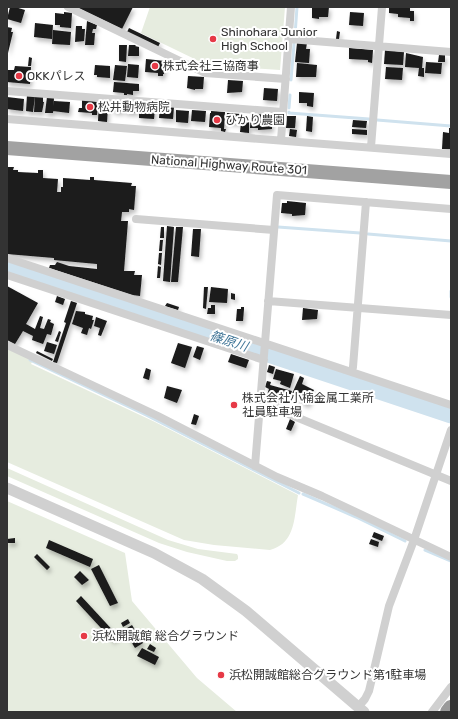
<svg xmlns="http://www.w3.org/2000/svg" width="458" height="719" font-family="Rubik,'Noto Sans JP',sans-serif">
	<defs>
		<filter id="shadow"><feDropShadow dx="2" dy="3.5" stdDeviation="2" flood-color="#0004"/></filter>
	</defs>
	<rect width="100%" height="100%" fill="#fff"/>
	<path fill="#e6ecdf" d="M150,7H285L280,70L207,65L141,33Z
		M7,348L33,360L31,364L155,422L298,495C294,517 296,543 270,550L214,545L184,540L7,462Z
		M7,468L168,540L198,549L237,554L238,556V559L235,561H227L187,552L159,543L7,476Z
		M7,501L125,553L132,601L197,678L237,712H7Z"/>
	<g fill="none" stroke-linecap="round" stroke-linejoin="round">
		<path stroke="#cfe2ee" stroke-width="3" d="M295,35L297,7
			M291,80L294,44
			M289,108L290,95
			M289,112V113L369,119
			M377,120L451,126
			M278,227L360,233
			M368,234L451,241
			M451,291V297
			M30,359V360L146,415L299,493
			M303,494L356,517L405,541
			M425,550L451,561"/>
		<path stroke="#cfe2ee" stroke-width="17" d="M7,267L451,415"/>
	</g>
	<path fill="#1a1a1a" filter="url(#shadow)" d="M10,7H15L25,10L21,23L7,19Z
		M76,7H133L122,29Z
		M312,7H329L328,17H319V19L312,18Z
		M389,7H410V11H414V21H410V18L398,17V14L389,13Z
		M64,12L72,13L71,28L60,27V25H55V13L64,14Z
		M350,12L364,13L363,26L349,25Z
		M87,21L97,25L96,29H93L92,33H95L94,45H85Z
		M35,23L53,25L52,39L34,37Z
		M76,26H82V29H85L84,41L75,42Z
		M7,27L12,28L11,32H13L8,53Z
		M129,28L160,43L158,47L127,32Z
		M53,30L71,32L70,45L52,44Z
		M337,31L340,32L339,39H336Z
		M297,43H307L306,49H310L309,63L295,62Z
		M119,45H127L126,62L119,61Z
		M129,45H136L135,46L139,47V56H128Z
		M349,48L373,50L372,63L368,62V60L349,59Z
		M385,50L404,52L403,65L384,64Z
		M406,53L423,57L422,68H424V77L418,76L419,68L405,67Z
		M439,55H445V62H438Z
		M29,57L32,58L31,66H28Z
		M146,59L165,61L164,74H163V76H158V73L145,72Z
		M426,62L442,63L441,74L425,73Z
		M297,63L317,65L316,77H296Z
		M128,64L139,65L138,78L127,77Z
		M95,65L110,66V78L97,77V75H94Z
		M115,65L127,66L125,81L113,80Z
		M15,66L31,67L30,84L7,82V70H14Z
		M386,67L403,68L402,80L385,79Z
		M188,76L204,77L203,89H195V90L187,88Z
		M228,80L243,81L242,92L227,93Z
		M114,82L139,84V91H133V95L127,94V95H124V93L113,92Z
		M264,88L278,89L277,101L263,100Z
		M299,92L314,93L313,107L307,106V103H299Z
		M27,95L35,96L33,112L26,111Z
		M35,96L43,97V102H44L42,112H34Z
		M7,97L24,99L23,111L7,109Z
		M47,97L54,98L53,113H45Z
		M82,99L98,102L97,115H92V113L78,112L79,108H82Z
		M54,101L70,102L69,113L53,111Z
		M99,101L103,102L102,106L108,107L107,122L98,121Z
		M113,102H122V112L112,111Z
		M124,102L137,104L136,113L124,112Z
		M160,106L174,107L173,119L159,118Z
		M139,107L155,108L154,119L139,118Z
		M176,110L189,111L188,123L176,122Z
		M192,110L206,111L205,122L191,121Z
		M211,111L225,112L224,129H226L225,132L221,131V128L209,127L210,113H211Z
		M227,113L241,114V119L249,120V133L240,132L241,123L226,122Z
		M251,113L276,116V119H270V122H272V129L258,130V128H250Z
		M287,116H296L295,128H286Z
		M307,116L313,117L312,132L306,131Z
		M353,120L367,121L366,128L352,127Z
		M449,128H451V149H442L443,132L449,133Z
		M290,129L297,130L296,137L289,136Z
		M352,129L367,130V135L352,134Z
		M7,167H14L13,170H18V172L38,173V170H43V178L58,179L57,192H61V187H63V178L90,180V177H94V180L132,183L131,186H136L134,210L129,209V212H122L121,221H128L124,271H135L134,275H142L140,296L133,295L49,268L50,265H55L57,262L69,266L97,269V264L54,260V258L7,254Z
		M287,201L306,203L305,215L292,216V214L281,213L282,203H287Z
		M167,226L174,227L170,282L163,281Z
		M161,227H164V238H160Z
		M176,227H183L178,282H171Z
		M193,229H201L199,257L191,256Z
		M160,240H163L162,251H159Z
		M159,253H162L161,265L158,264Z
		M158,266L161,267L160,278H157Z
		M7,286L38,303L26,324L35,329L40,316L43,317L40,328L44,329L48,319L51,320L50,322L54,324L51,335L47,334L43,344L32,340L33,336L23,331L15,344L7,340Z
		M204,287H208L206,309L203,308Z
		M211,287L228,289L227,303L209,302Z
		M231,293L235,294V300L231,299Z
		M57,296L65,299L63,305L55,302Z
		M71,301L77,303L57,363L53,362L66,323L64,322Z
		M167,303L179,307L178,310L165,306Z
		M211,305H215V314H207L208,308H211Z
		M241,307H244V309L243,321H236L237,309H241Z
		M303,308L318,310L317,319L302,320Z
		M76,311L85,312V314L93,316L92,320H94L91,329L89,328L87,335L81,333L83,328L72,324Z
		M96,317L107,321L101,336L98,335L100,328L94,326Z
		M59,331L61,332L58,342L55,341Z
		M47,342L57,345L54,354L44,351Z
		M178,343L192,347L185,368L171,363Z
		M197,346L204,348L200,360L193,357Z
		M37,351L53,359L52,361L36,353Z
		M231,354L249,360L246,368L228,362Z
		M269,365L275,367L273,374L267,372Z
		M146,368L151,370L149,380L143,378Z
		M276,369L294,374L290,388L280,384L281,381L273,379Z
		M300,376L304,378L302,384L314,390L308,405L301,402L302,400L291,396Z
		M267,381L271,382L270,385L292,391L287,404L285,403L284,404L270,399V401H268V399L265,396V394L267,395L269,389L265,387Z
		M167,386L182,390L177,403L164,398Z
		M194,414L199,416L196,425L191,424Z
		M290,419L295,422L291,431L286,429Z
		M374,532L384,536L382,541L372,537Z
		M15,538V543H7V539Z
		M371,539L379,542L378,547L369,544Z
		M49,540L93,559L90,567L46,548Z
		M37,554L50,567L47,570L34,557Z
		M99,565L118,603L110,606L91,569Z
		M80,571L89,580L82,585L74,577Z
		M81,596L118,636L113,641L76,601Z
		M128,619L130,623L123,627L121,623Z
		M132,625L143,643L135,648L124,630Z
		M150,644L156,648L154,652L147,649Z
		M142,648L159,657L155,665L137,656Z"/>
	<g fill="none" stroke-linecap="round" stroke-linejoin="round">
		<path stroke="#d0d0d0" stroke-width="8" d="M68,7L205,73L286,79
			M289,39L451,52
			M7,91L283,112
			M7,119L451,154
			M281,140L291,7
			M371,147L382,7
			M136,219L274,230
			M7,258L451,405
			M7,275L264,360
			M268,301L451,315
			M7,345L158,416L277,477L322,496L451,557
			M352,372L353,367L366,202
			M260,404L267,405L451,481
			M255,466L277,195L451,209
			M358,707L365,699L369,691L389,606L414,540L451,430
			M432,712L451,687"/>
		<path stroke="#d0d0d0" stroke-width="11" d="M7,488L154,553L202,579L246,611L364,712"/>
		<path stroke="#a2a2a2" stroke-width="14" d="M7,148L451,182"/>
		<path stroke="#9a9a9a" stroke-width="16" d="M448,712L451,708"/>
	</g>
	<g fill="#e63946" stroke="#fff" stroke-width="1.5">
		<circle cx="213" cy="39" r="4"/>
		<circle cx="155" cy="66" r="4"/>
		<circle cx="19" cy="76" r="4"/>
		<circle cx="90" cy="107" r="4"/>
		<circle cx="217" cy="120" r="4"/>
		<circle cx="234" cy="405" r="4"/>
		<circle cx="84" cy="636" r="4"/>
		<circle cx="221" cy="675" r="4"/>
	</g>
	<g text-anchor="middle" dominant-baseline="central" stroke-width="4" stroke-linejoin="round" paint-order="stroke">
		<g font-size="12" fill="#333" stroke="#fff" text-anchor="start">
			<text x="221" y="32">Shinohara Junior<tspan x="221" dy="14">High School</tspan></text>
			<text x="163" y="66">株式会社三協商事</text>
			<text x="27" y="76">OKKパレス</text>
			<text x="98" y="107">松井動物病院</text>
			<text x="225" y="120">ひかり農園</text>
			<text x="242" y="398">株式会社小楠金属工業所<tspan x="242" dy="14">社員駐車場</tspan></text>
			<text x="92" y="636">浜松開誠館 総合グラウンド</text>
			<text x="229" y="675">浜松開誠館総合グラウンド第1駐車場</text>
		</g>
		<g font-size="12" fill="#333" stroke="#fff">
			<text transform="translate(229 165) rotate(4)">National Highway Route 301</text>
		</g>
		<g font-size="13" font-style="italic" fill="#3f7597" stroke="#fff">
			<text transform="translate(229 341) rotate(18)">篠原川</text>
		</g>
	</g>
	<rect width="458" height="719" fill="none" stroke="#333333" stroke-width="16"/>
</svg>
